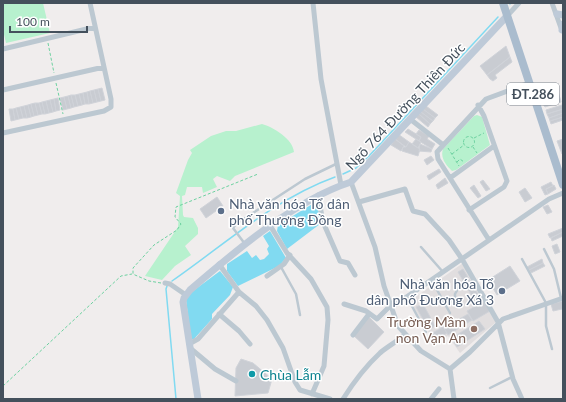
<svg xmlns="http://www.w3.org/2000/svg" width="566" height="402" font-family="Lato,sans-serif">
	<rect width="100%" height="100%" fill="#f0eded"/>
	<path fill="#e1dedf" d="M463,263L496,322L460,353L448,336L435,343L410,301Z"/>
	<path fill="#b7f1ce" d="M3,3H43L50,33L6,43L3,30Z
		M477,115L482,117L490,145L456,170L452,171C446,165 440,158 443,149L474,116Z
		M262,124C273,127 293,139 294,152L235,176L230,181L217,176L213,179L217,187L203,193L202,187H187L185,195L182,196L183,215L184,217L193,218L198,228V234L185,246L191,255L175,266L162,280L145,276L178,227L180,196L176,193L188,160L192,153L190,150L211,136L226,131H236Z"/>
	<path fill="#81daf1" d="M314,203L318,206L320,224L287,249L277,231L278,225Z
		M270,231L286,258L279,266L238,286L227,271V264L247,251L252,258L256,255L260,260L264,259L269,254L267,249L269,246L263,236Z
		M220,271L233,287L230,295L212,314V319L194,339H191L186,300L189,294Z"/>
	<g fill="none" stroke-linecap="round" stroke-linejoin="round">
		<path stroke="#81daf1" stroke-width="1.5" d="M510,4V3
			M343,174L356,168L369,156L498,17
			M172,281C224,245 274,199 335,177
			M167,286L166,289L176,399"/>
	</g>
	<path fill="#c9ccd2" stroke="#d0d3d9" d="M506,46L510,57L487,75L480,66Z
		M510,57L512,62L495,75L497,78L493,81L490,79L487,75Z
		M102,88L105,100L101,101L98,89Z
		M98,89L101,101L97,102L94,90Z
		M94,90L97,102L93,103L90,91Z
		M90,91L93,103L89,104L87,92Z
		M558,91L559,95L542,101L541,97Z
		M87,92L89,104H85L83,93Z
		M83,93L85,104L82,105L79,94Z
		M79,94L82,105L78,106L75,95Z
		M71,95H75L78,106L74,107Z
		M71,95L74,107L71,108L68,96Z
		M559,95L560,98L543,104L542,101Z
		M68,96L71,108L67,109L64,97Z
		M64,97L67,109L63,110L60,98Z
		M58,98L60,110L56,111L54,99Z
		M560,98L561,102L545,107L543,104Z
		M54,99L56,111L53,112L50,100Z
		M50,100L53,112L49,113L46,101Z
		M46,101L49,113L45,114L42,102Z
		M42,102L45,114H42L39,103Z
		M35,103H39L42,114L38,115Z
		M35,103L38,115L34,116L31,104Z
		M31,104L34,116L31,117L28,105Z
		M28,105L31,117L27,118L24,106Z
		M562,105L563,109L547,114L546,110Z
		M24,106L27,118H23L20,107Z
		M426,106L438,115L435,118L423,109Z
		M20,107L23,118L19,119L16,108Z
		M16,108L19,119L15,120L13,109Z
		M9,109H13L15,120L11,121Z
		M423,109L435,118L433,121L421,112Z
		M563,109V113L549,118L547,114Z
		M421,112L433,121L430,124L419,114Z
		M563,113V117L550,121L549,118Z
		M419,114L430,124L428,127L416,117Z
		M563,117V120L551,124L550,121Z
		M408,129L421,137L419,141L405,132Z
		M419,130L429,136L427,139L435,144L432,149L419,141L421,137L416,134Z
		M398,134L409,142L406,147L395,139Z
		M395,139L404,146L401,151L391,145Z
		M416,139L421,142L418,148L412,144Z
		M563,139V153L562,154L557,141Z
		M409,142L420,149L418,156L402,151L403,147H406Z
		M420,144L432,149L431,152L419,151Z
		M431,156L434,160L427,165L424,160Z
		M439,169L441,172L429,180L427,176Z
		M445,178L448,183L438,189L436,185Z
		M483,180L490,189L486,191L480,182Z
		M551,182L553,186L546,189L548,194L545,195L541,187Z
		M474,185L481,196L478,198L470,188Z
		M554,185L556,189L548,194L546,189Z
		M525,188L532,198L525,202L519,192Z
		M217,197L223,206L206,218L200,209Z
		M548,205L552,212L547,214L543,207Z
		M563,228V232L550,238L548,234Z
		M563,232V236L552,241L551,238Z
		M557,244L560,252L555,254L552,246Z
		M542,259L543,263L529,270L527,267Z
		M543,263L545,266L531,273L529,270Z
		M510,266L520,281L497,295L488,280Z
		M463,269L481,299L476,303L458,272Z
		M484,301L490,311L473,321L467,311Z
		M563,301V312L562,309L553,311L551,304Z
		M423,304L435,326L429,330L416,307Z
		M468,314L472,320L448,335L444,328Z
		M369,317L384,332L368,349L353,335Z
		M479,321L485,329L457,347L452,338Z
		M443,327L447,333L433,342L429,335Z
		M241,359L253,363L272,379L268,393L235,396L236,368Z"/>
	<g fill="none" stroke-linecap="round" stroke-linejoin="round">
		<path stroke="#6dd1a0" stroke-width="1" stroke-dasharray="3 2" stroke-linecap="butt" d="M48,43L54,73
			M56,83L63,114
			M463.5 142a5.5 5.5 0 1 1 11 0a5.5 5.5 0 1 1-11 0Z
			M474,138L484,133
			M473,147L477,153
			M448,148L459,166
			M452,154L464,145
			M457,162L460,159L464,162
			M161,283L149,281L135,275L133,274V268L154,245L177,230L181,224L175,217L176,207L258,174
			M3,386L121,276L132,274"/>
		<path stroke="#bcc8d1" stroke-width="2.5" d="M245,244L233,228L236,224L305,179L336,164
			M421,247L443,272
			M544,249L554,269L561,298
			M522,259L546,303V326L552,349
			M281,267L296,294L300,315
			M432,281L450,313
			M407,297L426,332
			M445,305L455,299V294L459,287
			M490,388L512,377"/>
		<path stroke="#bcc8d1" stroke-width="5" d="M313,3L321,79L341,185
			M552,3L561,28
			M507,16L519,3
			M3,49L95,27
			M3,90L104,67
			M410,119L442,144
			M3,133L104,111L111,107V99L90,3
			M450,178L494,146
			M351,182L375,247L384,286L398,326L421,351L450,369
			M318,195L323,222L340,261L348,263L355,275
			M359,202L405,189L413,211L425,214L449,240L462,259L498,322L513,379L522,399
			M469,210L504,187L507,181L484,116L478,105
			M271,227L287,253L311,279L327,307L328,320L324,366L312,394
			M489,240L438,159L437,152L486,99L529,83
			M219,264L239,292L256,306L267,320L283,348L295,382L300,390L330,399
			M267,276L284,264L290,255
			M165,283L170,284L186,295
			M344,304L366,311L377,319L391,305
			M392,307L549,199L563,193
			M219,314L239,331L250,344
			M353,335L369,314
			M189,344L198,339L239,292
			M190,348L215,369L236,381
			M450,369L470,352L503,319L563,298
			M450,369L454,399
			M343,399C353,383 366,366 380,353C388,346 397,342 405,334
			M431,399L439,389"/>
		<path stroke="#becad8" stroke-width="7" d="M557,14L563,15
			M562,30L563,24
			M198,399L183,302L184,298L190,290C234,252 295,200 351,182L507,16"/>
		<path stroke="#aabcce" stroke-width="8" d="M503,3L563,185"/>
	</g>
	<g fill="#5c6f8a" stroke="#fff" stroke-width="1.5">
		<circle cx="221" cy="211" r="4"/>
		<circle cx="502" cy="291" r="4"/>
	</g>
	<circle fill="#8d6e63" stroke="#fff" stroke-width="1.5" cx="474" cy="329" r="4"/>
	<circle fill="#0f9aa8" stroke="#fff" stroke-width="1.5" cx="252" cy="374" r="4"/>
	<g text-anchor="middle" dominant-baseline="central" stroke-width="3" stroke-linejoin="round" paint-order="stroke">
		<rect fill="#fff" stroke="#7c848d" stroke-width="1" x="507" y="83" width="52" height="22" rx="3"/>
		<g font-size="13" font-weight="bold" fill="#44505c">
			<text x="533" y="94">ĐT.286</text>
		</g>
		<g font-size="14" fill="#44505c" stroke="#fff">
			<text transform="translate(405 106) rotate(-47)">Ngõ 764 Đường Thiên Đức</text>
		</g>
		<g font-size="14" fill="#4e5e75" stroke="#fff" text-anchor="start">
			<text x="229" y="203">Nhà văn hóa Tổ dân<tspan x="229" dy="16">phố Thượng Đồng</tspan></text>
			<text x="494" y="283" text-anchor="end">Nhà văn hóa Tổ<tspan x="494" dy="16">dân phố Đương Xá 3</tspan></text>
		</g>
		<g font-size="14" fill="#785e54" stroke="#fff" text-anchor="end">
			<text x="466" y="321">Trường Mầm<tspan x="466" dy="16">non Vạn An</tspan></text>
		</g>
		<g font-size="14" fill="#0d838f" stroke="#fff" text-anchor="start">
			<text x="260" y="374">Chùa Lẫm</text>
		</g>
	</g>
	<rect width="566" height="402" fill="none" stroke="#44505c" stroke-width="8"/>
	<path d="M10 26v6h77v-6" fill="none" stroke="#44505c" stroke-width="2"/>
	<text x="16" y="26" font-size="12" fill="#44505c" stroke="#ffffff" stroke-width="3" paint-order="stroke">100 m</text>
</svg>
